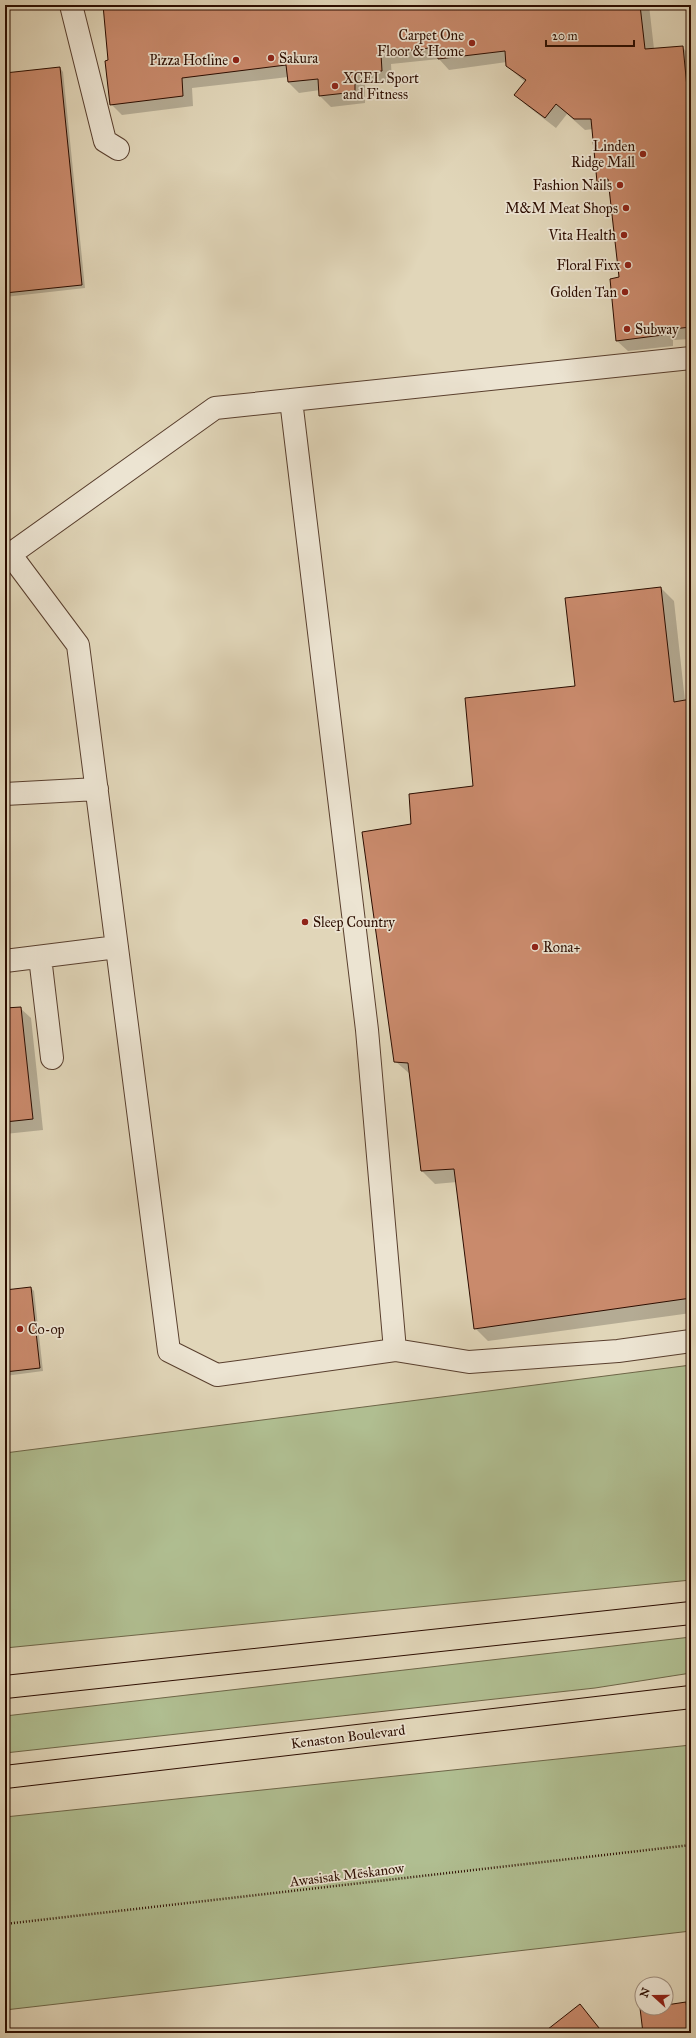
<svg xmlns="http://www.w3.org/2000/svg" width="696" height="2038" font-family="'IM FELL Great Primer',serif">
	<rect width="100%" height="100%" fill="#e1d6b9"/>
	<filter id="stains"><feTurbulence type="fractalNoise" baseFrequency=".005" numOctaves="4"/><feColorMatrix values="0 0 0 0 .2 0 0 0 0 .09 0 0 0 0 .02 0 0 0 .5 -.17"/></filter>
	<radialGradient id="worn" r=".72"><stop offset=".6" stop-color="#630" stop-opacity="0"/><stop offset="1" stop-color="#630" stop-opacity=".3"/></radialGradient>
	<path fill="#b0be91" stroke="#6e6648" d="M691,1365V1580L5,1648V1453Z
		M691,1637V1673L595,1688L5,1753V1716Z
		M691,1745V1931L5,2010V1817Z"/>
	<path fill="#0003" d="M104,5H649L654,49L682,47L691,56V339L673,340V346L628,351L617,341L620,278L611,191L608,192L598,181L593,129L585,130L567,114L556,128L526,105L516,95L525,82L507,66V62L449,70L439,59L391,64L392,81L365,85V103L331,107L320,96V90L299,93L288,82V77L192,88L193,106L122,115L111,104L109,61Z
		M60,68L63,72L85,288L5,297V74Z
		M661,588L674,601L685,701L691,700V1313L488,1341L475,1328L457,1182L435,1184L422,1171L411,1075L395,1061L412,825L474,787L576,687L567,599Z
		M20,1008L31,1018L43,1130L5,1134V1009Z
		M31,1288L34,1291L43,1371L5,1376V1291Z
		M685,2003L691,2009V2033H644L646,2008H666V2006Z
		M580,2005L604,2033H545Z"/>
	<path fill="#c98a6c" stroke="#2c0d00" d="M103,5H640L645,49L683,46L691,129V327L663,330V335L616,341L610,279L619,277L608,179L597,182L591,119H574L556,104L545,118L514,95L526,80L506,66L505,51L438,59L437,47L381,54L382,71L355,74V92L319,96L318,79L288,82L286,65L182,78L183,96L110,105L105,61L108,60Z
		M60,67L82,285L5,293V73Z
		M661,587L674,702L691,699V1298L474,1329L454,1169L421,1171L408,1063L394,1062L362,832L411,824L409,794L473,786L465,698L575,686L565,598Z
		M21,1007L33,1119L5,1122V1008Z
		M31,1287L40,1368L5,1372V1290Z
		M686,2002L687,2010L691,2009V2033H643L640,2008H666V2005Z
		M580,2004L603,2033H543Z"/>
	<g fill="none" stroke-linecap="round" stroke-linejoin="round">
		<defs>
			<path id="minor" d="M71,5L105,141L118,149
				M10,554L78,645L169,1351L217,1375L395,1350L367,1030L291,400
				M5,558L215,408L691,358
				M5,794L97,789
				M40,957L52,1058
				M5,961L117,947
				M395,1350L469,1362L618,1351L691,1341"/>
			<path id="major" d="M5,1687L691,1613
				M5,1777L691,1697"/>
		</defs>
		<use href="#minor" stroke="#593f2e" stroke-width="24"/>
		<use href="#major" stroke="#2c0d00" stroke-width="24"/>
		<path stroke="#2c0d00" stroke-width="2.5" stroke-dasharray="1 2" stroke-linecap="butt" d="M5,1924L691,1845"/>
		<use href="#minor" stroke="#ece4d2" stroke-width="22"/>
		<use href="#major" stroke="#e1d6b9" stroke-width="22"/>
	</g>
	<g fill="#8f2418" stroke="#ece4d2" stroke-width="1.5">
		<circle cx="472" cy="43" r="4"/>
		<circle cx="271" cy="58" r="4"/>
		<circle cx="236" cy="60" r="4"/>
		<circle cx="335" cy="86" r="4"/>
		<circle cx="643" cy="154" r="4"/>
		<circle cx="620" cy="185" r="4"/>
		<circle cx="626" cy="208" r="4"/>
		<circle cx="624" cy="235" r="4"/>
		<circle cx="628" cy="265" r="4"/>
		<circle cx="625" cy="292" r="4"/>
		<circle cx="627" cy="329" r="4"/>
		<circle cx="305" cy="922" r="4"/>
		<circle cx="535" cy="947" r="4"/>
		<circle cx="20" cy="1329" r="4"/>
	</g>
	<g text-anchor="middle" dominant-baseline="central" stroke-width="3.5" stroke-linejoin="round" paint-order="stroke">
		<g font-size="14" fill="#2c0d00" stroke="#ece4d2" text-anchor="end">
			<text x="464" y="35">Carpet One<tspan x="464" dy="16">Floor &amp; Home</tspan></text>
			<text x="279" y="58" text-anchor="start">Sakura</text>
			<text x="228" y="60">Pizza Hotline</text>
			<text x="343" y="78" text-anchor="start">XCEL Sport<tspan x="343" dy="16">and Fitness</tspan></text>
			<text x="635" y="146">Linden<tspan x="635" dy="16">Ridge Mall</tspan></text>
			<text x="612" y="185">Fashion Nails</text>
			<text x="618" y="208">M&amp;M Meat Shops</text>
			<text x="616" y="235">Vita Health</text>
			<text x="620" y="265">Floral Fixx</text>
			<text x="617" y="292">Golden Tan</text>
			<text x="635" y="329" text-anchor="start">Subway</text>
			<text x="313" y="922" text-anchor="start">Sleep Country</text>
			<text x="543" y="947" text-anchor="start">Rona+</text>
			<text x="28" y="1329" text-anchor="start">Co-op</text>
		</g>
		<g font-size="14" fill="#2c0d00" stroke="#ece4d2">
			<text transform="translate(348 1737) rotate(-7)">Kenaston Boulevard</text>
			<text transform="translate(347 1875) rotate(-7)">Awasisak Mēskanow</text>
		</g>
	</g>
	<rect width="696" height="2038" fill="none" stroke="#e1d6b9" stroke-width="20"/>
	<rect x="6" y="6" width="684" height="2026" fill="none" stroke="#2c0d00" stroke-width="2"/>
	<rect x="10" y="10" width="676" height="2018" fill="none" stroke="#2c0d00"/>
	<g transform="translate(654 1996) rotate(291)"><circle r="19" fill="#ece4d2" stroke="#9f8e7e"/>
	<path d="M0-3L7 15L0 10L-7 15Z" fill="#8f2418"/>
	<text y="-6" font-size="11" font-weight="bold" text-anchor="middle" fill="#2c0d00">N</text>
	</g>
	<path d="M546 40v6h88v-6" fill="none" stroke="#2c0d00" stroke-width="2"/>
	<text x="552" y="40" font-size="12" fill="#2c0d00" stroke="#ece4d2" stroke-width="3" paint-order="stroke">20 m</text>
	<rect width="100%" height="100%" filter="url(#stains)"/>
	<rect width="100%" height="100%" fill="url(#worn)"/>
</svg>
